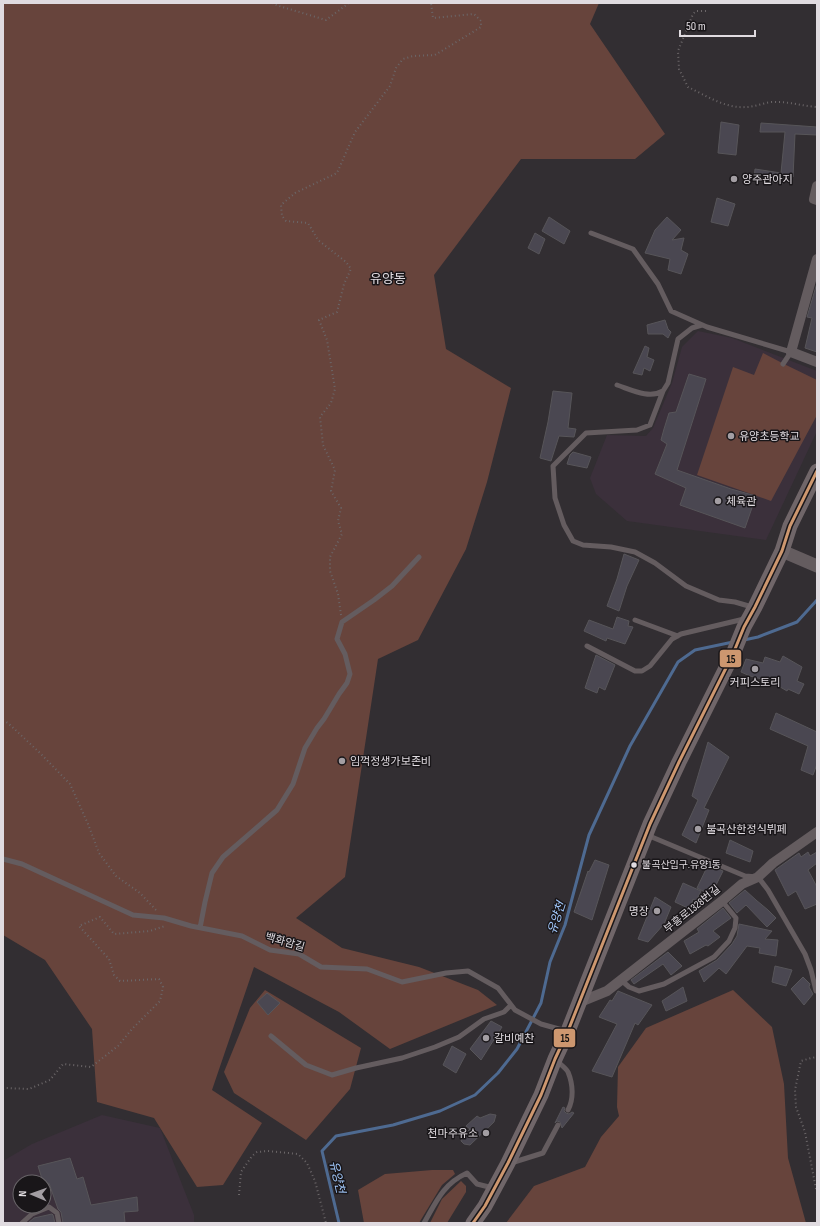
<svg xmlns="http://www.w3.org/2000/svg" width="820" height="1226" font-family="'Sofia Sans Condensed','Noto Sans KR',sans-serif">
	<rect width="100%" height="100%" fill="#322e32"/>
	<path fill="#3b303b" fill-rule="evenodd" d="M698,331L732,338L817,371V431L766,540L627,521L596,494L590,478L607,435L646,436L653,428L672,383L682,347Z
		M102,1115L160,1128L194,1215V1223H3V1161L32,1144ZM20,1182H44V1206H20Z"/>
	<path fill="#67443c" d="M3,3H599L590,24L665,134L635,159H521L434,275L446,349L511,388L487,482L466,549L418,640L378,659L345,877L296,918L342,948L419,967L478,990L497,1005L390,1049L339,1012L254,967L212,1090L262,1123L223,1185L197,1187L154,1118L97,1102L92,1029L45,960L3,935Z
		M763,353L784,364L817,380V415L771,501L697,475L733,367L754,375Z
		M265,990L361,1048L350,1089L306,1140L234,1093L224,1072L250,1008Z
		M733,990L772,1027L784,1084L788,1158L806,1223H506L534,1186L585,1167L601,1137L619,1116L617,1107L618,1067L646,1028Z
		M432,1170H453L455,1174L442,1185L419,1223H364L358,1190L385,1174Z
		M461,1181L466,1186V1192L447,1223H430L442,1199Z"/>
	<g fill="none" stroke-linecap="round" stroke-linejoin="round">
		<path stroke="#4e6a91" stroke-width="3" d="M744,640L758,637L797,622L817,600
			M339,1223L322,1151L336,1136L393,1125L440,1111L475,1095L498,1073L517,1049L541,1003L550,962L565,925L589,835L630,746L678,662L695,650L733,642"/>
	</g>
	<path fill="#4a4751" stroke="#575559" d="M721,122L739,125L736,155L718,153Z
		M761,123L817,127V135L795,134L793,177H783V183L754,180L755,169L781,173L785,132H760Z
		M717,198L735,204L728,226L711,222Z
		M549,217L570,231L564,244L542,231Z
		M667,217L681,230L672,240L684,238L681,250L688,254L681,274L668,270L670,259L645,253L655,230Z
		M535,233L545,239L539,254L528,248Z
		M817,283V352L805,348L812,318L807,317Z
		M665,320L668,329L671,332L668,338L663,334H648L647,325Z
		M645,346L649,348L647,357L654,360L650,371L644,368L642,375L633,373Z
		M689,374L706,379L677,470L731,489L756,496L745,528L680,505L686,488L655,474L667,444L661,440L664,429L669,413L676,412Z
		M553,391L572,393L568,428L576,429L574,437L559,436L551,461L540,458L548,422Z
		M573,452L591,457L587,468L567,464L570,455Z
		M624,554L639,560L627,586L619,611L607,606L617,579Z
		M617,617L629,621L628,626L633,627L625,644L607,638L606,641L584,631L589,620L613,629Z
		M596,655L615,665L605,690L599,687L597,693L585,688Z
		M783,656L802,667L797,681L804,684L799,694L788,689L787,691L770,681L750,676L741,672L746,659L763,663L765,657L780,662Z
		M776,713L817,732V764L813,775L801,770L808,746L770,729Z
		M708,742L729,757L704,808L709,810L696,843L682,835L698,800L692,796Z
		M730,840L753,851L750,862L726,853Z
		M808,852L810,856L817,852V863L808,870L817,887V904L805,909L796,891L788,896L775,870L799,853L801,857Z
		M595,860L609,865L592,920L574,912L588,871L589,872Z
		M708,865L723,871L711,895L697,888Z
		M683,883L701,891L696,901L693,899L690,909L675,902Z
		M745,890L756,900L768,910L776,918L767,927L746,905L737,913L729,903Z
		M655,897L671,907L664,924L648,942L638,939Z
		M723,908L731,918L713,931L720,937L708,946L706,945L690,954L684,941L699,932L697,929Z
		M739,924L772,931L765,939L778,940L776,956L759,953L760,948L747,946L726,974L719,968L704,982L699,971L717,960L732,944L737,936Z
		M668,952L682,966L671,975L663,964L634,984L631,980Z
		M775,966L792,970L786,986L772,982Z
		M803,977L810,984L809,987L813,994L804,1005L791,989Z
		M683,987L687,1001L666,1011L662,1001Z
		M618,991L652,1005L638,1025L635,1023L612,1077L592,1071L617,1024L599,1017L610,1000L612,1001Z
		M267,993L280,1003L268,1015L257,1002Z
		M491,1021L502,1027L481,1060L470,1049Z
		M452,1046L466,1054L456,1073L443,1065Z
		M563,1107L565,1108L564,1111L566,1113L569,1114L572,1112L574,1113L562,1128L560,1122L557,1121L555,1123Z
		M490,1114L496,1115L494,1122L470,1145L464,1144L461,1141L462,1137L470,1129L466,1126L477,1116L480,1118Z
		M70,1158L77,1179L83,1177L91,1205L137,1197L138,1211L124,1212L125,1223H63L61,1212L58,1209L49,1183L44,1185L38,1166Z
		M52,1214L53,1215L55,1223H28L34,1218Z"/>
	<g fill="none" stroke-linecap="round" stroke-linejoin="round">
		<path stroke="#6b6668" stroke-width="2" stroke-dasharray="1 3" stroke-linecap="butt" d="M272,3L279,6L326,20L349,3
			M706,11H696L693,14L678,51L679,69L688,87C705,95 726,109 746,107C756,107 767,101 777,102C790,102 803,106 817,107
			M341,615L338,594L330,571V557L342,534L338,521L341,508L331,491L335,470L323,445L320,417L331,403L335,389L327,340L319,320L337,312L344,284L351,269L346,262L318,240L308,223L286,221L282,216L281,205L295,193L337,173L355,132L390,86L396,68L403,59L413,56L435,55L481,27V21L474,14L433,18L431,3
			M3,720L8,723L40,753L70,784L88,824L99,853L116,876L140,893L156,910
			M3,1089L5,1088L29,1089L50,1080L63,1064L91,1067L118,1046L132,1029L160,1001L163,987L159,979L120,981L114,975L109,959L79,926L100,917L114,934L150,931L165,926
			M816,1189L805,1132L796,1107L795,1090L801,1061L811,1058L817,1057
			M239,1195L241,1172L252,1156L257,1152L268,1151L298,1154L307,1163L315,1181L326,1223"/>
		<path stroke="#645c5f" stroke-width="5" d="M591,233L633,249L658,284L671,311L707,327L791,352L783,364
			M702,325L692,328L678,339L668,383L663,391L650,425L637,430L586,433L553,466L555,498L564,525L573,541L583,545L611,547L635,552L655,563L686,586L719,600L735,602L752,607
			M617,385C632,390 649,399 663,391
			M635,620L678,636
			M587,646L635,671H642L650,666L672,639L681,634L744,619
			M647,835L745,876L758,877L768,890L805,954L811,970L816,991
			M3,859L22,864L133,915L164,918L191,926L242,936L270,950L299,954L321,967L367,969L402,982L446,973L468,971L498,988L515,1010L541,1024L566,1031
			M200,928L205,902L212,873L223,857L277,810L293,784L305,748L317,728L324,719L339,694L347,683L350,674L345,654L337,639L342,622L374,600L392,586L419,557
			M621,980L629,987L639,991L664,984L714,957L729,941L735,928L736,918L722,901
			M271,1036L306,1065L332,1075L356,1068L402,1058L435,1047L459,1037L484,1019L504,1012L511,1005
			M557,1061C560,1064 566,1068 568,1072C573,1084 574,1099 568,1110
			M511,1163L543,1153L558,1125
			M22,1223L32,1214L49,1207L57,1213L59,1223
			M424,1223C436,1202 443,1184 467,1173L477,1184L493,1188"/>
		<path stroke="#645c5f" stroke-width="10" d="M817,186L814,199L817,200
			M817,259L791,352L817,362
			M580,1002L607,991L722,901L742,884L758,877L773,863L817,832"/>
		<path stroke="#645c5f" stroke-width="13" d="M782,551L817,566"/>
		<path stroke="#706669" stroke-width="15" d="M473,1223L485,1206L508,1163L541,1095L555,1059L568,1031L650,824L679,762L733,654L744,627L755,607L782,551L790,526L817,471"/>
		<defs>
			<path id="bus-1" d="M473,1223L485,1206L508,1163L541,1095L555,1059L568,1031L650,824L679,762L733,654L744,627L755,607L782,551L790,526L817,471"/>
		</defs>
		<use href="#bus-1" stroke="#191619" stroke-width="6"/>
		<use href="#bus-1" stroke="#cd976f" stroke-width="3"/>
	</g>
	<g fill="#a39ea3" stroke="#191619" stroke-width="1.5">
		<circle cx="734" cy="179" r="4"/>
		<circle cx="731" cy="436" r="4"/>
		<circle cx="718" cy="501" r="4"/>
		<circle cx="755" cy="669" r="4"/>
		<circle cx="342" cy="761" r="4"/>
		<circle cx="698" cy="829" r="4"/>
		<circle cx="657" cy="911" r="4"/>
		<circle cx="486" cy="1038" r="4"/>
		<circle cx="486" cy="1133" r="4"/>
	</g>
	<circle fill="#e0dbe0" stroke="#191619" stroke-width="1.5" cx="634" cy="865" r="3.5"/>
	<g text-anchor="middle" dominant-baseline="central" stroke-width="3" stroke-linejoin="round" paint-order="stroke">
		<g font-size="10" fill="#e0dbe0" stroke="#191619" text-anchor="start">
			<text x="642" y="865">불곡산입구.유양1동</text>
		</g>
		<g font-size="11" fill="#e0dbe0" stroke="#191619" text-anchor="start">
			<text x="742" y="179">양주관아지</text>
			<text x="739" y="436">유양초등학교</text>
			<text x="726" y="501">체육관</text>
			<text x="755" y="682" text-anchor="middle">커피스토리</text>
			<text x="350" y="761">임꺽정생가보존비</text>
			<text x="706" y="829">불곡산한정식뷔페</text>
			<text x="649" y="911" text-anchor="end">명장</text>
			<text x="494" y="1038">갈비예찬</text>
			<text x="478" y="1133" text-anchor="end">천마주유소</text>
		</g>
		<g font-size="11" fill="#e0dbe0" stroke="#191619">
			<text transform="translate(692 909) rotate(-39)">부흥로1328번길</text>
			<text transform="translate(285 942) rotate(16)">백화암길</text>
		</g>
		<g font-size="12" font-style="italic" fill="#a3cafe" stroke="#191619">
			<text transform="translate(557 918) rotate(-72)">유양천</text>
			<text transform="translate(337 1177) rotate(77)">유양천</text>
		</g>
		<g font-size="13" fill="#e0dbe0" stroke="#191619">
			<text x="388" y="279">유양동</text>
		</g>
	</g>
	<g stroke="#191619" stroke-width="1.5">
		<rect x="719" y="649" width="23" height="19" rx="4" fill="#cd976f"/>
		<rect x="553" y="1028" width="23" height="20" rx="4" fill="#cd976f"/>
	</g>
	<g font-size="11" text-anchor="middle" font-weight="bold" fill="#111">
		<text x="731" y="663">15</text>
		<text x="565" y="1042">15</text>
	</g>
	<rect width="820" height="1226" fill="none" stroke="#e0dbe0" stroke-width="8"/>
	<g transform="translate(32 1194) rotate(272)"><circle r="19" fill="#191619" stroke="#696569"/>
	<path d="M0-3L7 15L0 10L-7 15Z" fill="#a39ea3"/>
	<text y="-6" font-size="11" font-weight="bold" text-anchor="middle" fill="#e0dbe0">N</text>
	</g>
	<path d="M680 30v6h75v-6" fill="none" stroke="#e0dbe0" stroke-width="2"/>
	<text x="686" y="30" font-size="12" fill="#e0dbe0" stroke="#191619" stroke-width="3" paint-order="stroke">50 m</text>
</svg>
